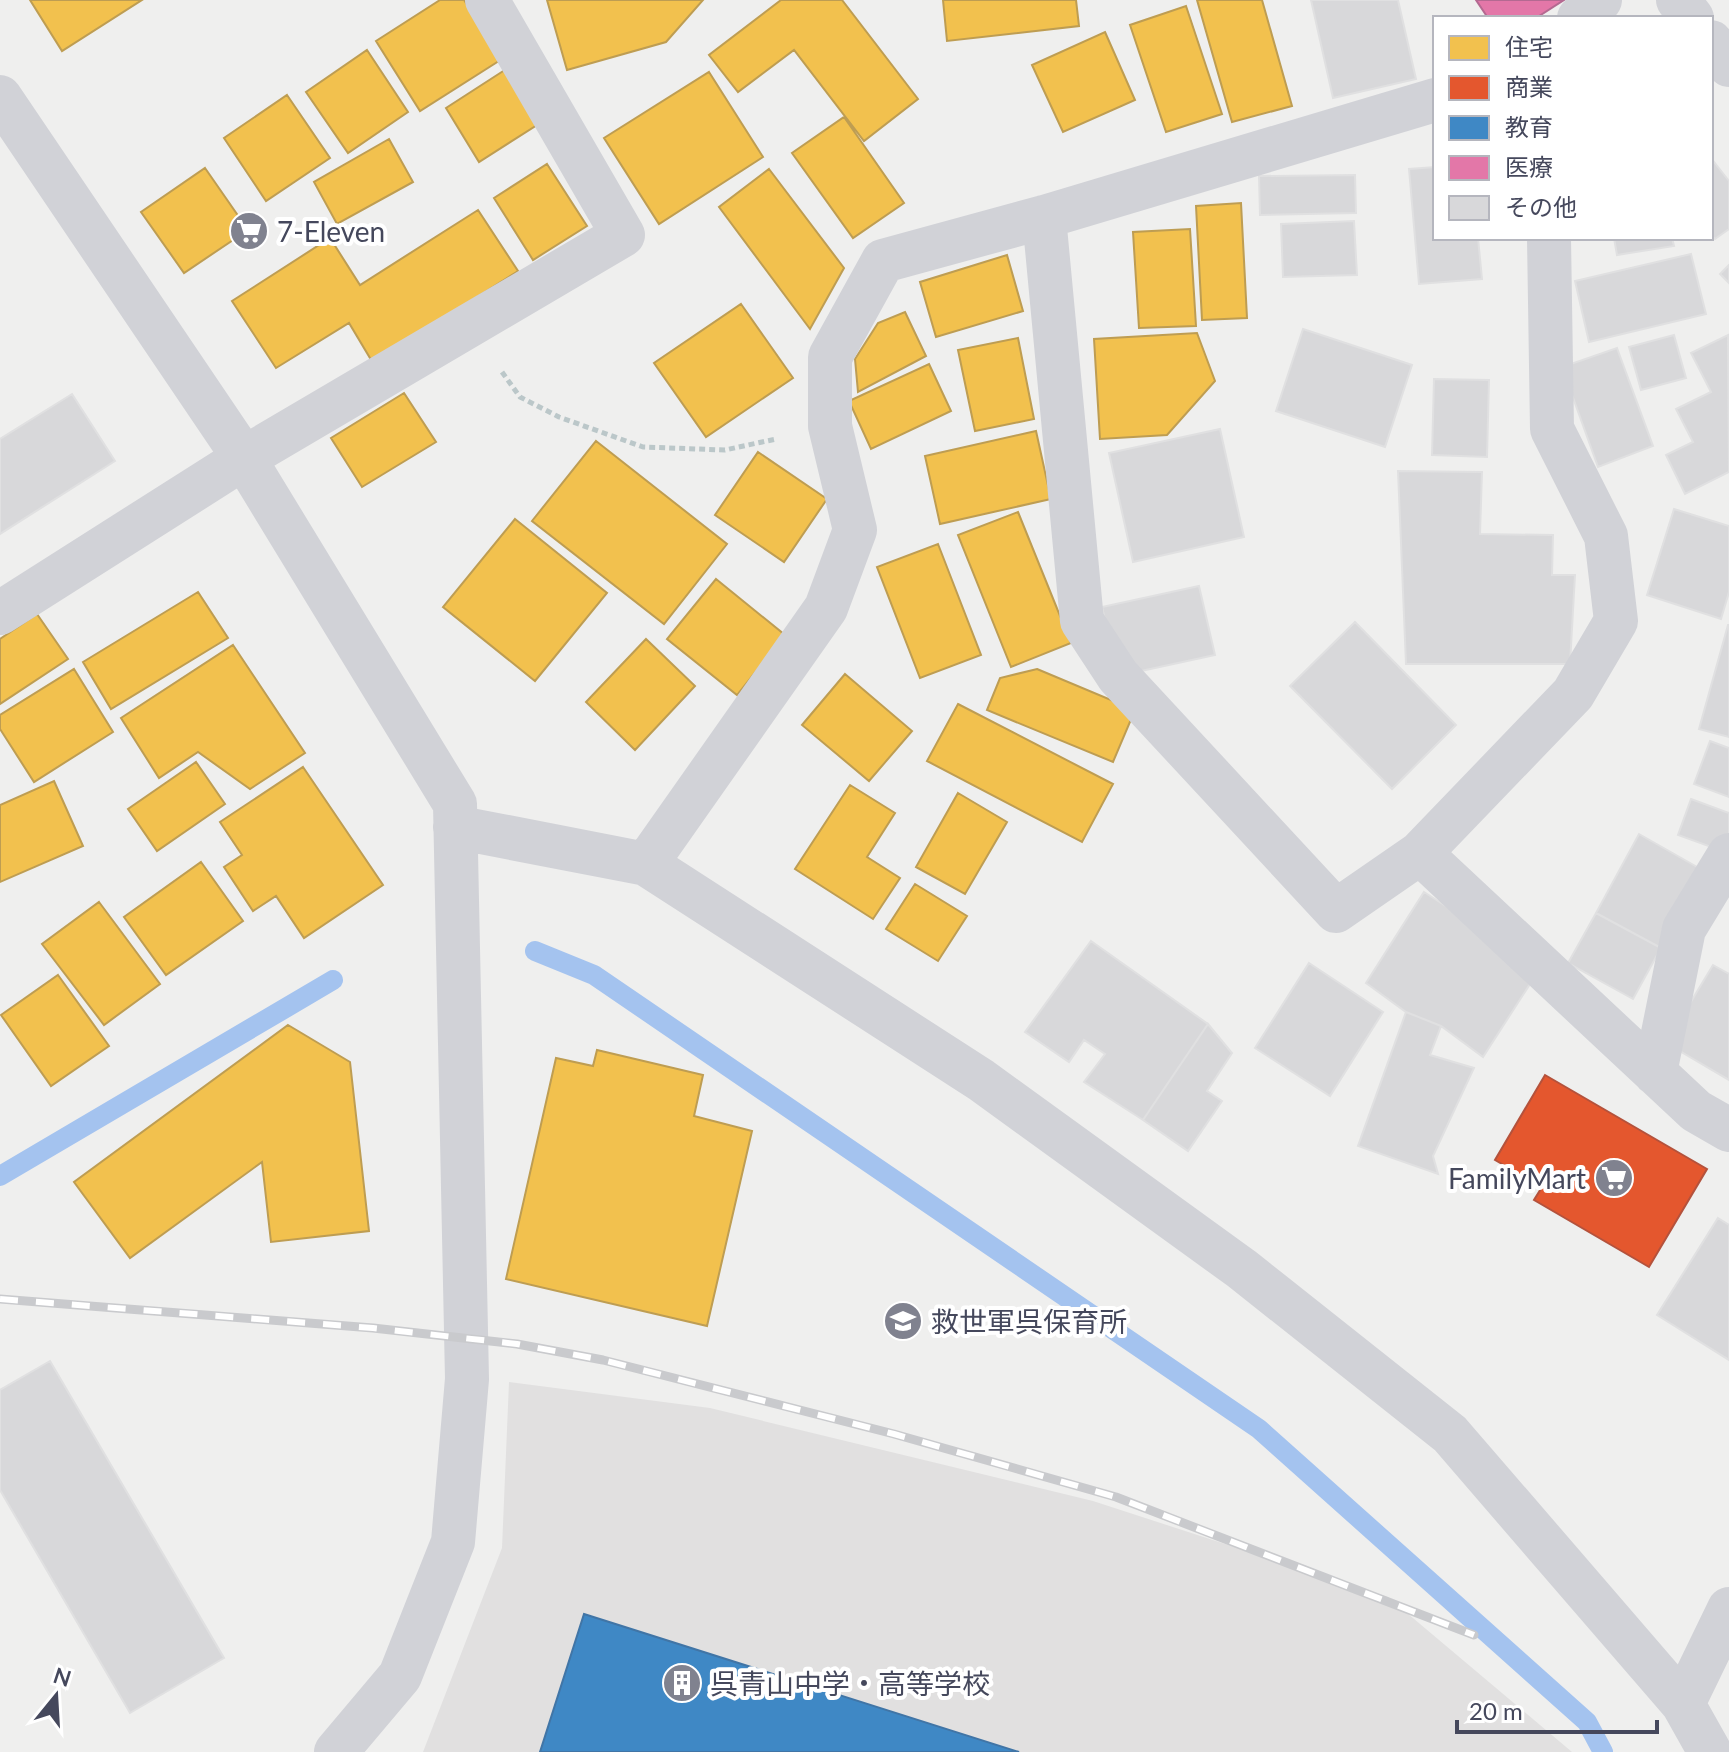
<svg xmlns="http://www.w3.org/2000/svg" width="1729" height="1752" font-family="Lato,'Noto Sans JP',sans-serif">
	<rect width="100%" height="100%" fill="#efefee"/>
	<path fill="#e1e0e0" d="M509,1382L710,1408L1093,1501L1388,1597L1572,1752H423L502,1548Z"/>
	<path fill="#f2c14e" stroke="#be9d52" stroke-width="2" d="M30,0H142L62,51Z
		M440,0H464L502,59L420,111L376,41Z
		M547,0H703L666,42L567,70Z
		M781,0H842L918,99L864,141L794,50L738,92L709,55Z
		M943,0H1076L1079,26L947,41Z
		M1197,0H1262L1292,106L1232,122Z
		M1186,6L1222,114L1166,132L1130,25Z
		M1105,32L1135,100L1063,132L1032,65Z
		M367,50L408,112L348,153L306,92Z
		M511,66L545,120L479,162L446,108Z
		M709,72L763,157L659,224L604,138Z
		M287,95L330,158L266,201L224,138Z
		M844,117L904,203L853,238L792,153Z
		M389,139L413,182L337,224L314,182Z
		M547,164L587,226L533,260L494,198Z
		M205,168L248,230L184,273L141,212Z
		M769,169L844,268L810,329L719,207Z
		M1241,203L1247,318L1202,320L1196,206Z
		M478,210L518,271L373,363L349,323L276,368L232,301L330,238L360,285Z
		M1190,229L1196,326L1139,328L1133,232Z
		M1007,255L1023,311L936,337L920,282Z
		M741,304L793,378L706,437L654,363Z
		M905,312L926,356L858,392L855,359L878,323Z
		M1197,333L1215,381L1167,435L1100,439L1094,339Z
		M1018,338L1034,419L975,431L958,350Z
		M929,364L951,411L871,449L849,401Z
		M404,393L436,442L362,487L331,438Z
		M1036,431L1051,499L940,524L925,456Z
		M596,441L727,544L664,624L532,521Z
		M758,452L827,499L784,562L715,515Z
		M1018,512L1071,643L1011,667L958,535Z
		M515,519L607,593L535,681L443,607Z
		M938,544L981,655L920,678L877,567Z
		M716,579L785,635L737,695L667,639Z
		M198,592L228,638L111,709L83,662Z
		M37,614L68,659L0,704V639Z
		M646,639L695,686L635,750L586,702Z
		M233,645L305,753L250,789L198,752L159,778L121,718Z
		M74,669L113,732L34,782L0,729V715Z
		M1037,669L1135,710L1113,762L987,710L1000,678Z
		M845,674L912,731L869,781L802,725Z
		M958,704L1113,784L1082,842L927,761Z
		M196,762L225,804L157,851L128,809Z
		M303,767L383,885L304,938L276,896L253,911L224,867L242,855L220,822Z
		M54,781L83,846L0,882V805Z
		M850,785L895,813L867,857L900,878L873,919L795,869Z
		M958,793L1007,822L965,894L916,867Z
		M201,862L243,921L166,975L124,917Z
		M915,884L967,916L938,961L886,929Z
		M99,902L160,984L104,1025L42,944Z
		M58,975L109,1046L51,1086L1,1015Z
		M288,1025L350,1062L369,1231L271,1242L262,1162L130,1258L74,1182Z
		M597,1050L703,1075L694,1116L752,1131L707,1326L506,1279L556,1058L593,1066Z"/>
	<path fill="#e4572e" stroke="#b4523c" stroke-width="2" d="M1545,1075L1707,1169L1649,1267L1534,1200L1542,1187L1495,1160Z"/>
	<path fill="#3f88c5" stroke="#4175a6" stroke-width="2" d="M584,1614L1019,1752H540Z"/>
	<path fill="#e377a8" stroke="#b46991" stroke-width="2" d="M1476,0H1564L1536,18H1488Z"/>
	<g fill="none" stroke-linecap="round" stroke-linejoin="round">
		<path stroke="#a4c3ef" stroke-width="20" d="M535,951L594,975L1259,1429L1587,1722L1603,1752
			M0,1176L333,980"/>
	</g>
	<path fill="#d8d8da" stroke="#e0e0e1" stroke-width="2" d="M1311,0H1398L1416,79L1333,98Z
		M1711,158L1729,181V229L1715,239L1711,234Z
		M1435,167V238H1478L1482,279L1419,284L1409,169Z
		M1355,175L1356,213L1260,215L1259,176Z
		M1354,221L1357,275L1283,277L1281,224Z
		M1614,238H1672L1674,246L1617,255Z
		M1691,254L1706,314L1589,342L1575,281Z
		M1729,265V283L1720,274Z
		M1303,329L1412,365L1385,447L1276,411Z
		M1674,335L1686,378L1641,390L1629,347Z
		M1728,335L1729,472L1685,494L1666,455L1693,442L1676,409L1711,392L1691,353Z
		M1617,348L1653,446L1598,467L1562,367Z
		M1434,379L1489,380L1487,457L1432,455Z
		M72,394L115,461L0,534V439Z
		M1220,429L1244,537L1133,562L1109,453Z
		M1398,471L1482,472L1480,534L1553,535L1552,575H1575L1570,664H1406Z
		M1674,509L1729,526V592L1721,619L1647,595Z
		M1199,586L1215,655L1118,676L1102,607Z
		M1355,622L1456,725L1392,789L1290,686Z
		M1728,625H1729V737L1699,729Z
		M1710,741L1729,748V797L1694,784Z
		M1691,799L1729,813V840L1725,852L1678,835Z
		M1639,834L1706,872L1661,948L1596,913Z
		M1424,892L1541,967L1483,1057L1441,1026L1406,1012L1366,983Z
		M1596,913L1661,948L1633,999L1568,963Z
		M1091,941L1208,1024L1143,1120L1084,1082L1105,1054L1084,1040L1069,1062L1025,1032Z
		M1309,963L1383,1012L1330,1096L1255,1048Z
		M1713,965L1729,974V1080L1666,1043Z
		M1406,1012L1441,1026L1430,1055L1474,1068L1433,1156L1438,1174L1358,1146Z
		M1208,1024L1232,1053L1207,1091L1222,1101L1188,1151L1143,1120Z
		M1718,1218L1729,1225V1360L1657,1315Z
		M50,1361L224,1658L130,1713L0,1490V1390Z"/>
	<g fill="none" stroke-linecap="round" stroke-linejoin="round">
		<path stroke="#bbc7c9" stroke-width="5" stroke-dasharray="6 4" stroke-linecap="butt" d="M502,372L520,397L559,417L643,447L725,450L776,439"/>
		<path stroke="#d1d2d7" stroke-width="44" d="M1678,0L1692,18
			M1579,18L1600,0
			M1711,42L1729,65
			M0,97L244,458L455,804L467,1379L453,1542L400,1676L336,1752
			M1044,217L1082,621L1118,676L1336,911L1420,853L1573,694L1616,621L1606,536L1552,429L1549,238
			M0,613L244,458L623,235L487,0
			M455,827L646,864L981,1080L1242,1269L1450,1434L1683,1704L1710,1752
			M1420,853L1696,1111L1729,1130
			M646,864L826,608L855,530L830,426V357L883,261L1044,217L1435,100
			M1655,1073L1684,929L1729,855
			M1683,1704L1729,1609"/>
		<defs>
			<path id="rail" d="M0,1299L373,1328L517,1344L603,1360L894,1434L1116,1497L1474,1635"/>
		</defs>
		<use href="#rail" stroke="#c9cacd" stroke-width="9"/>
		<use href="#rail" stroke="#fff" stroke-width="6" stroke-dasharray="18" stroke-linecap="butt"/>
	</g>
	<defs>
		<symbol id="supermarket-disc" viewBox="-11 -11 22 22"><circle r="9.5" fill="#80828f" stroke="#fff"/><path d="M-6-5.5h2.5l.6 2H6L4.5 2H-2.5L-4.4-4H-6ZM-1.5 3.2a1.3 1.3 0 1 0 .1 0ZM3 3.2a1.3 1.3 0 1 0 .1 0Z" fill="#fff"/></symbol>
		<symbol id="school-disc" viewBox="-11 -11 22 22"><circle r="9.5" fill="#80828f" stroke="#fff"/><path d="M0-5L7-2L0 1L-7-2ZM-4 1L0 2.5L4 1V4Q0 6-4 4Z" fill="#fff"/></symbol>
		<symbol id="building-disc" viewBox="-11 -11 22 22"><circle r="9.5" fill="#80828f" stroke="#fff"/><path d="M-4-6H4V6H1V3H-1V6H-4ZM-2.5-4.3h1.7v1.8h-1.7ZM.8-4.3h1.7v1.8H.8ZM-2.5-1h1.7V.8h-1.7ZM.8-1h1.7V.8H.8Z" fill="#fff"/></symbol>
	</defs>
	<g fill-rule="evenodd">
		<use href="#supermarket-disc" x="227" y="209" width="44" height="44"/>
		<use href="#supermarket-disc" x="1592" y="1156" width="44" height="44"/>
		<use href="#school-disc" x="881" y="1299" width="44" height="44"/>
		<use href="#building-disc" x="660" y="1661" width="44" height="44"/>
	</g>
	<g text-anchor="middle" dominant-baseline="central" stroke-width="8" stroke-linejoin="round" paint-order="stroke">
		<g font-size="28" fill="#45485c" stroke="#fff" text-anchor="start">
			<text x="277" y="231">7-Eleven</text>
			<text x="1586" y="1178" text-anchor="end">FamilyMart</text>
			<text x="931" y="1321">救世軍呉保育所</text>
			<text x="710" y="1683">呉青山中学・高等学校</text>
		</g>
	</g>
	<rect x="1433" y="16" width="280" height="224" fill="#ffffff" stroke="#b5b6be" stroke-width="2"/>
	<rect x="1449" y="36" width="40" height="24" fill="#f2c14e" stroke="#b5b6be" stroke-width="2"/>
	<text x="1505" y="56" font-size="24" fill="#45485c">住宅</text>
	<rect x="1449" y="76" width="40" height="24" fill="#e4572e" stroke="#b5b6be" stroke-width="2"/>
	<text x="1505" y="96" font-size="24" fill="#45485c">商業</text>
	<rect x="1449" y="116" width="40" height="24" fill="#3f88c5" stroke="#b5b6be" stroke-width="2"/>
	<text x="1505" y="136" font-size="24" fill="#45485c">教育</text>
	<rect x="1449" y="156" width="40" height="24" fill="#e377a8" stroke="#b5b6be" stroke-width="2"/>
	<text x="1505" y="176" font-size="24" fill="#45485c">医療</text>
	<rect x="1449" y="196" width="40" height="24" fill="#d8d8da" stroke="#b5b6be" stroke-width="2"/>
	<text x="1505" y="216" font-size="24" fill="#45485c">その他</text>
	<g transform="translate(56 1696) rotate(18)" stroke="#ffffff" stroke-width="6" paint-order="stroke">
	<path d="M0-6L14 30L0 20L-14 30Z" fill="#45485c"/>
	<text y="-12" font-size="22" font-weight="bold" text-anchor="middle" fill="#45485c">N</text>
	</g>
	<path d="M1457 1720v12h200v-12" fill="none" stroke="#45485c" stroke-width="4"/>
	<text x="1469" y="1720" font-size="24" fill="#45485c" stroke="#ffffff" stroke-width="6" paint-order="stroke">20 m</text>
</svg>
